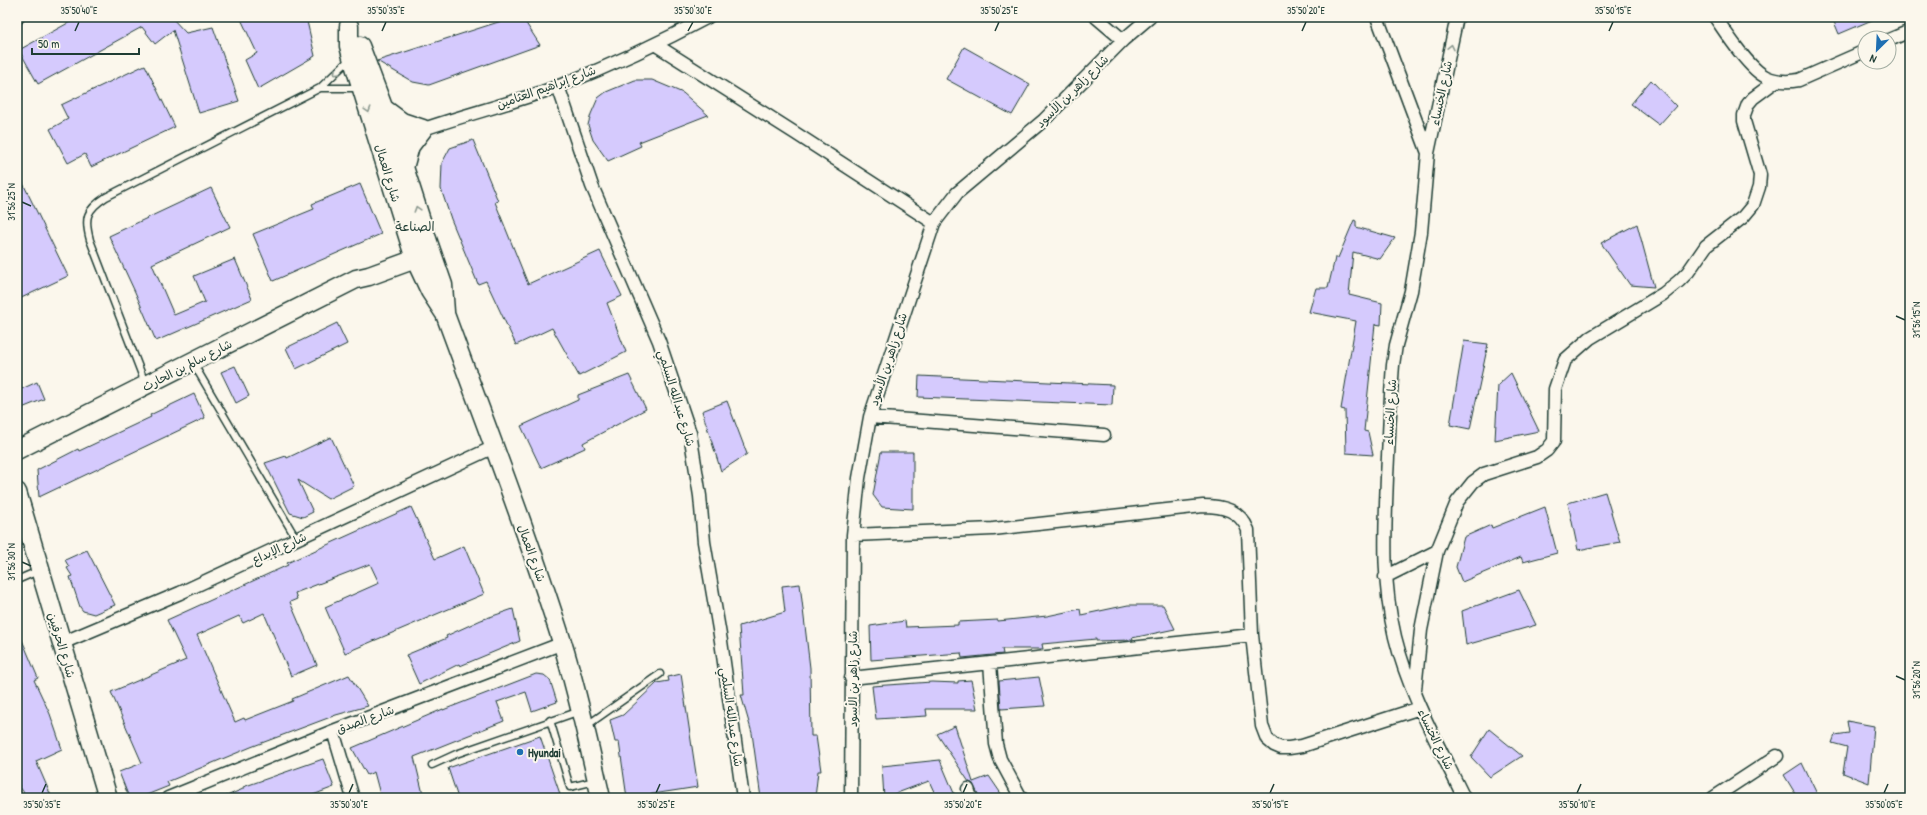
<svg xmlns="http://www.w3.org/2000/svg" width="1927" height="815" font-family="'Patrick Hand','Playpen Sans Arabic',sans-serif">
	<rect width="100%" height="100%" fill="#fbf7ec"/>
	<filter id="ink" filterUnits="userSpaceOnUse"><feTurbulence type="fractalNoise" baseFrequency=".025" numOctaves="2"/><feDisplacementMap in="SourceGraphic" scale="8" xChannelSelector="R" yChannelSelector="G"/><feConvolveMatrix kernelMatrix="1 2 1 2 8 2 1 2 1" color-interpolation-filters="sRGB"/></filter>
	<g filter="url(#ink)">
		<path fill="#d5cafd" stroke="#1f3d34" d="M79,17H171L186,33L213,27L239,101L199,113L173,30L155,44L142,27L38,84L19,50Z
			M240,17H306L315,56L258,89L245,60L257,53Z
			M514,17H522L540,45L429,85L413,82L377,61Z
			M1832,17H1879L1839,34Z
			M964,47L1030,84L1012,115L946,79Z
			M145,65L175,127L91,167L85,154L68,163L50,129L68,119L61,105Z
			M635,80H652L683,93L708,115L639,142L641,146L608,161L593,140L588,125L591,114L598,98L606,92Z
			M1651,80L1676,106L1659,125L1631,104Z
			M473,140L498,201L495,202L528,284L600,251L622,296L607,303L626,352L579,376L552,328L516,345L486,281L478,284L451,219L441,189L442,163L450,148Z
			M17,171L68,276L17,300Z
			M360,184L381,234L273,281L253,234L314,209L312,204Z
			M211,188L230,227L152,264L174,315L205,302L194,276L235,259L252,299L156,341L135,292L109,236Z
			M1354,220L1356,221V227L1395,238L1380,259L1353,252L1349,295L1382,303L1381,325L1375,324L1364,431L1368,432L1373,455L1346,453L1345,410L1341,409L1356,321L1309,312L1316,288H1328L1335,258H1338Z
			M1637,224L1654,287L1630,285L1601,243Z
			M337,323L347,344L296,369L286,348Z
			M1464,341L1488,344L1470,429L1450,425Z
			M235,366L249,396L236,403L221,372Z
			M1511,373L1539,431L1495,440L1498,385Z
			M629,375L646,409L583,443L585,448L541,468L521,426L578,400V395Z
			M919,376L1113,385L1112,405L918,397Z
			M37,382L44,399L17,410V391Z
			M194,394L205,418L39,497L37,470L78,449L79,451L151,417L150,415Z
			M727,401L747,454L721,471L702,411Z
			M331,437L354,486L328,499L298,480L313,512L303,517L290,513L265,463L286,456L287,458Z
			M881,452H913V509L882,507L873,495Z
			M1605,492L1620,542L1578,550L1568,503Z
			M411,507L435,559L464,546L484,594L345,653L325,607L379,583L370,564L295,593L297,599L290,602L317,665L291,676L264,613L243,623L239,616L197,635L235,722L244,718L245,720L293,701L292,699L349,675L368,706L336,715L251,747L167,782L169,786L139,798H133L128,795L119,772L142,763L111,692L186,660L167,620L288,565L287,563Z
			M1545,507L1557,553L1523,562L1521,557L1462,582L1456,567L1464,537L1491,525L1492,528Z
			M87,550L115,605L94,614L83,611L80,607L70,577L72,576L67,568L69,567L65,560Z
			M800,584L810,668L811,736H816L821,771H818L815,798H761L752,733L741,695H744L739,626L785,612L782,586Z
			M1519,590L1536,625L1466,645L1462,611Z
			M1128,605H1163L1175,629L1132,638L1133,640L1096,641V639L1042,644L1043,649H1002L1003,654L962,658L961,653L871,660L870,626L905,621L906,627L958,625V622L998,620V621L1047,616L1080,609L1081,615Z
			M513,609L520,641L460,666L459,664L419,684L406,655L447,638L446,636L481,620Z
			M17,628L38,678L34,680L50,714L62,749L36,761L52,798H27L17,782Z
			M536,674L544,675L550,680L557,702L532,711L526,692L497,702L504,721L414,757L424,798H381L374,772L367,775L352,748L443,709V710Z
			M681,674L698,787L627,798L619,742H615L610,720L623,715L657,683L669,681L668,677Z
			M1039,677L1045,706L1001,709L999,681Z
			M971,680L977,709H926L927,716L876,719L872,686L932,682L958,683V681Z
			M1847,721L1874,726L1869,783L1843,773L1847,747L1832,743L1835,735L1849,733Z
			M955,726L973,782L989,776L1004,798H980L973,784L969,782L937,734Z
			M1489,729L1522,756L1490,777L1471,757Z
			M540,736L560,794L548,798H458L448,768Z
			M323,759L334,787L305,798H222L243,789V787Z
			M940,760L956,798H937L929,781L884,798L882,766Z
			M1802,763L1819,798H1798L1784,775Z"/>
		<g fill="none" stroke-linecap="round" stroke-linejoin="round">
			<defs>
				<path id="lane" d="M320,88H361
					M193,363L297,540
					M145,383L90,240C84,218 86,210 106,197L320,88L350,59
					M17,580L38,571
					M550,720L570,787L595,781
					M586,726L660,674
					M432,765L456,754L580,711"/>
				<path id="street" d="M1096,17L1123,40
					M1377,17L1428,153
					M1457,17L1428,153L1421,232L1411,291L1396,345L1393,365C1390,402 1389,440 1387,477C1385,531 1382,583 1395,637C1409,694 1439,746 1464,798
					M1715,17C1726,33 1749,69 1766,77C1777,82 1788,82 1799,80L1865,51
					M17,18L18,17
					M1889,40L1910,31
					M656,45L795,133L934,223
					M558,86L592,186L659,341L690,433L700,496L704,542L721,641L743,798
					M388,142C444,119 503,107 559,86C610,66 660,43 708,17
					M870,417L1104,435
					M853,535L993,529L1203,506C1223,506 1240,510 1248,530L1252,635
					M1385,577L1437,551L1457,502L1473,482L1484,474L1537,457L1547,450L1554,441L1555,389L1565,360L1590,338L1663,294L1679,281L1688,272L1706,246L1743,217L1753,205L1759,187L1760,175L1744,121V115L1748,104L1753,98L1776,81
					M62,643L180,593L494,447
					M990,663L996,744L1000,759L1021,798
					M851,678L1252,635L1262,726L1267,739L1274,745L1281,748H1289L1302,746L1420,708
					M1415,690L1421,630L1437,551
					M333,731L353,798
					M968,789L971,798
					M168,798L333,731L563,643
					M851,798L853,535L859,478L870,417L934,223L957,193L1044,120L1123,40L1150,17
					M1713,798L1777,756"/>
				<path id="secondary" d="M349,26V46L352,57L415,259L430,291L445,314C485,423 527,531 562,642C578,693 589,746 601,798
					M360,46L395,139L427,239L443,285L445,312
					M383,108L402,122L423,129L410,146L404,168
					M17,450L356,279L369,276L432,253
					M17,492L108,798"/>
			</defs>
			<use href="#lane" stroke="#1f3d34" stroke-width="9"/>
			<use href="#street" stroke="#1f3d34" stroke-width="15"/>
			<use href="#secondary" stroke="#1f3d34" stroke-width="21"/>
			<use href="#lane" stroke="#fbf7ec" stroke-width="6"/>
			<use href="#street" stroke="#fbf7ec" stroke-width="12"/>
			<use href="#secondary" stroke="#fbf7ec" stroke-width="18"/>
		</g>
		<defs><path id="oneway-chevron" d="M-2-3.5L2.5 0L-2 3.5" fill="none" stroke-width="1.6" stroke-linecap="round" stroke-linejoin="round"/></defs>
		<g stroke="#8d9a90">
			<use href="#oneway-chevron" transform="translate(1451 47) rotate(-78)"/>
			<use href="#oneway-chevron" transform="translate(336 73) rotate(135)"/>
			<use href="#oneway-chevron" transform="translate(368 110) rotate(73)"/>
			<use href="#oneway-chevron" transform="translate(417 209) rotate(-107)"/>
		</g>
	</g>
	<path fill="none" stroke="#1f3d34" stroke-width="1.5" d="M75,31L79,22M382,31L386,22M688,31L693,22M995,31L999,22M1302,31L1306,22M1609,31L1613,22M22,202L31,206M1896,316L1905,320M22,562L31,566M1896,676L1905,680M42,793L46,784M349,793L353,784M656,793L660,784M963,793L967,784M1270,793L1274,784M1577,793L1581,784M1884,793L1888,784"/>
	<circle fill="#1f6fb2" stroke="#fbf7ec" stroke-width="1.5" cx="520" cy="752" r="4"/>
	<g text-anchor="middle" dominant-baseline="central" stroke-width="4" stroke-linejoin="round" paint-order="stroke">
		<g font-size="12" fill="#1f3d34" stroke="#fbf7ec">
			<text transform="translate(546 87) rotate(-20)">شارع إبراهيم العثامين</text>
			<text transform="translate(1072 91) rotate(-45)">شارع زاهر بن الأسود</text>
			<text transform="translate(1441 93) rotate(-78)">شارع الخنساء</text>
			<text transform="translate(388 173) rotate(73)">شارع العمال</text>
			<text transform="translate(888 359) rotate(-72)">شارع زاهر بن الأسود</text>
			<text transform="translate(187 365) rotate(-27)">شارع سالم بن الحارث</text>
			<text transform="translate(677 398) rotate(73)">شارع عبدالله السلمي</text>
			<text transform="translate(1390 412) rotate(-87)">شارع الخنساء</text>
			<text transform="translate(279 548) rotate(-25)">شارع الإبداع</text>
			<text transform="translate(532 553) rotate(70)">شارع العمال</text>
			<text transform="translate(62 645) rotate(73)">شارع الحرفيين</text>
			<text transform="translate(852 679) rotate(-90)">شارع زاهر بن الأسود</text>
			<text transform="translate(732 717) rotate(82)">شارع عبدالله السلمي</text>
			<text transform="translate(365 719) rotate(-20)">شارع الصدق</text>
			<text transform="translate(1436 739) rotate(64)">شارع الخنساء</text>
		</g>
		<g font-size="12" font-weight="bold" fill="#1f3d34" stroke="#fbf7ec" text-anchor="start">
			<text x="528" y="752">Hyundai</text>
		</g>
		<g font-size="13" fill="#1f3d34" stroke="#fbf7ec">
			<text x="415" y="226">الصناعة</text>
		</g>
	</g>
	<rect width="1927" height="815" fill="none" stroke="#fbf7ec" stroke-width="44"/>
	<g transform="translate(1877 50) rotate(204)"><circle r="19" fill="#fbf7ec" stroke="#a3ada2"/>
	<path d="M0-3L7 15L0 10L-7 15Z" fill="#1f6fb2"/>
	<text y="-6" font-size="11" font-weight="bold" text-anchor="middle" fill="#1f3d34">N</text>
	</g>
	<path d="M32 48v6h107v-6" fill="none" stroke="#1f3d34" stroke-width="2"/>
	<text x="38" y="48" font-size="12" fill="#1f3d34" stroke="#fbf7ec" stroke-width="3" paint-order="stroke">50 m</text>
	<rect x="22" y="22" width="1883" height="771" fill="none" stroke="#1f3d34" stroke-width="1.5"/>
	<g font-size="10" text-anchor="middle" fill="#1f3d34">
		<text x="79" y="14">35°50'40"E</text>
		<text x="386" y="14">35°50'35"E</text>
		<text x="693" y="14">35°50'30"E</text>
		<text x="999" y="14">35°50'25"E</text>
		<text x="1306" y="14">35°50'20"E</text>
		<text x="1613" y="14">35°50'15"E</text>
		<text transform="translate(11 202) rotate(-90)" y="4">31°56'25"N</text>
		<text transform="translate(1916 320) rotate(-90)" y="4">31°56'15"N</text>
		<text transform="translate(11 562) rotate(-90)" y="4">31°56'30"N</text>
		<text transform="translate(1916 680) rotate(-90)" y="4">31°56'20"N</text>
		<text x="42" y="808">35°50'35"E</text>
		<text x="349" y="808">35°50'30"E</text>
		<text x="656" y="808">35°50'25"E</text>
		<text x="963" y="808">35°50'20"E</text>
		<text x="1270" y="808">35°50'15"E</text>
		<text x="1577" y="808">35°50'10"E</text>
		<text x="1884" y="808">35°50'05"E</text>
	</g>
</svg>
